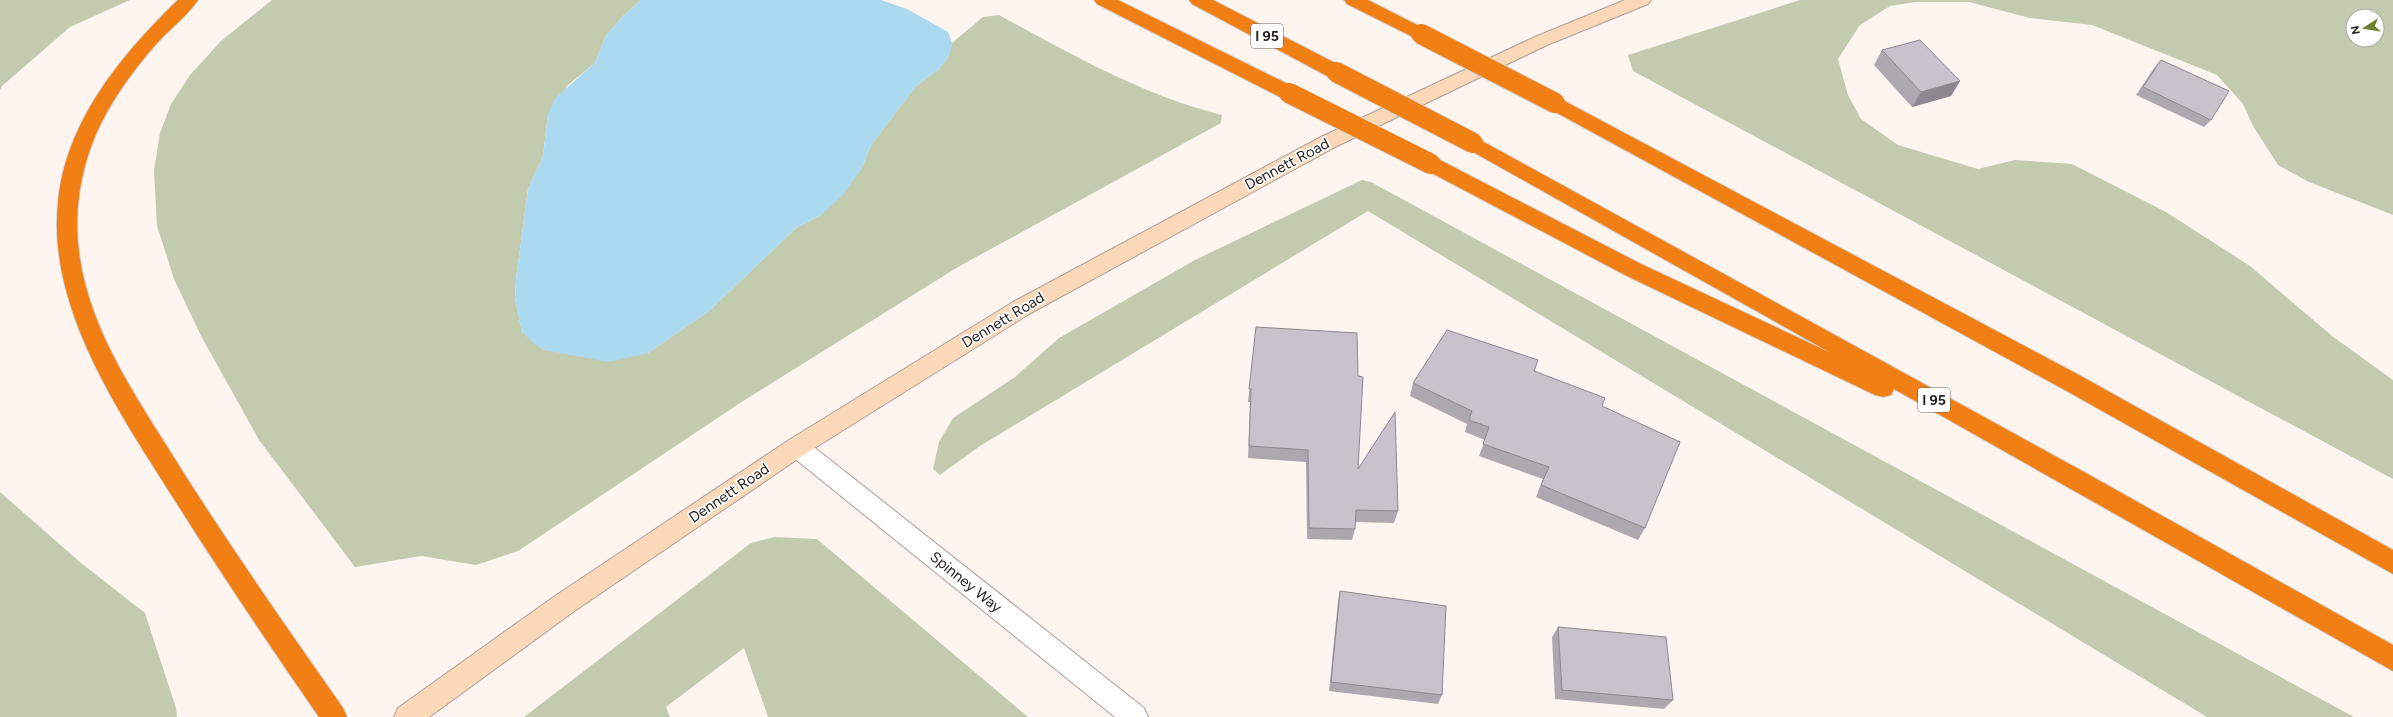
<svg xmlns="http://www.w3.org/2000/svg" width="2393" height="717" font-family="Figtree,sans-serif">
	<rect width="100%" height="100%" fill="#fef5f1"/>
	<path fill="#c3cbae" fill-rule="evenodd" d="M0,0H130L70,27L2,86L0,90Z
		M272,0H641L623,16L605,37L595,63L568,85L548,115L543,156L528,189L516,279L515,298L522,332L544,350L648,353L709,311L796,228L821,215L862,168L871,145L916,86L938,70L948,58L952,43L983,17L999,15C1071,54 1142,95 1222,115L1221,123L958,267L740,403L518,551L476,565L421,556L355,567L259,440L201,336L174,279L157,226L154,170L160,133L171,104L190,75L221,41Z
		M1800,0H2393V215L2309,182L2278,165L2253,126L2243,104L2217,75L2092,25L2030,18L1969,2H1915L1890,6L1860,25L1838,59L1848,95L1861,119L1898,145L1978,169L2015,160L2072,164L2166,212L2250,266L2332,336L2393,380V479L1633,71L1628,55ZM2353,16H2377V40H2353Z
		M1362,180L1371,182L2354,717H2207L1368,211L980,446L940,475L933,469L939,442L953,418L1015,377L1059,338L1195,260Z
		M0,492L81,563L145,613L176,708L177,717H0Z
		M775,537L817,539L1028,717H768L744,648L666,707L670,717H524L751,543Z"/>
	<path fill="#aad9f0" d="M641,0H881L907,9L948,32L952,43L948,58L938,70L916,86L871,145L862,168L842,196L821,215L796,228L709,311L648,353L609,362L544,350L532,342L522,332L515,298L516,279L528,189L543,156L548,115L555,98L595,63L605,37L623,16Z"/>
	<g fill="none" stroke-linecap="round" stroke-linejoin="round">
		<defs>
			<path id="street" d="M797,437L805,440L1144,708L1148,717H1115L789,454L785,447L789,440Z"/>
			<path id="secondary" d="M1625,0H1651L1648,4L1547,45L1335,147L1029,314L805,454L573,612L429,717H394L398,708L555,596L789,440L1013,302L1321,137L1535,37Z"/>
			<path id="highway" d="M178,0H198C188,15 171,28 158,42C134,69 111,100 96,134C77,179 72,227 83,275C97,338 134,394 168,448C223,537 283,622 343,708L347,717H319C270,646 222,575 176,502C122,416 47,310 58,203C65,122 122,54 178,0Z
				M1094,0H1118L1296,88L1298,93L1296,98L1289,100L1282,98L1097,4Z
				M1189,0H1213L1343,67L1345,72L1343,77L1336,79L1329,77L1192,4Z
				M1344,0H1368L1427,30L1430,34L1427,38L1421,40L1415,38L1347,4Z
				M1555,96L2079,375L2393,550V574L2063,389L1548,108L1545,103L1548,98Z
				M1473,136L2084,472L2393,645V671L1894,389L1891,395L1883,397L1875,395L1627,276L1424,169L1421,164L1424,159L1431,157L1438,159L1641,264L1831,353L1466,148L1463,143L1466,138Z"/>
		</defs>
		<use href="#street" stroke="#aaa09b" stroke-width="2"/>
		<use href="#secondary" stroke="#aaa09b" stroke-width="2"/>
		<use href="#highway" stroke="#d4d3d2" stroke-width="2"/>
		<use href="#street" fill="#fff" fill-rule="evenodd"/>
		<use href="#secondary" fill="#fbd9b8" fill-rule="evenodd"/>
		<use href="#highway" fill="#f17f14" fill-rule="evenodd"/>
		<defs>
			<path id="highway-bridge" d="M1421,34L1555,103
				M1336,72L1473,143
				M1289,93L1431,164"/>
		</defs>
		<use href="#highway-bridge" stroke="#d4d3d2" stroke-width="22" stroke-linecap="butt"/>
		<use href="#highway-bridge" stroke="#f17f14" stroke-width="20"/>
	</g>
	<path fill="#ada7af" d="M1882,50L1960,81L1951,96L1912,107L1874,65Z
		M2161,60L2211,120L2204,127L2136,95L2154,68Z
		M1256,327L1358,469L1398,511L1394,523L1355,522V529L1352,540L1307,539L1306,462L1248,458L1250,402H1248Z
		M1534,371L1602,406L1645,528L1638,540L1536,497L1543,479L1479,456L1485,440L1465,432L1467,424L1410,396L1413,383Z
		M1340,591L1442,695L1438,704L1329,691L1338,601Z
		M1558,627L1673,700L1664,709L1555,699L1552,637Z"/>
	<path fill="#8d888f" d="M1960,81L1951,96L1912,107L1921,92Z"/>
	<path fill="#c9c2cc" stroke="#8d888f" d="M1920,40L1960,81L1921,92L1882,50Z
		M2161,60L2229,91L2211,120L2143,87Z
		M1256,327L1357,333L1358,376L1363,377L1358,469L1395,412L1398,511L1356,510L1355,529L1309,528L1308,450L1249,446L1251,389H1249Z
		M1447,330L1538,360L1534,371L1605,398L1602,406L1680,442L1645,528L1541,485L1549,467L1483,444L1489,427L1469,420L1472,411L1413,383Z
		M1340,591L1446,606L1442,695L1331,682Z
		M1558,627L1666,637L1673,700L1562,690Z"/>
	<g text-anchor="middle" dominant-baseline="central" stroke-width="3.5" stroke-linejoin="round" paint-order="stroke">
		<g fill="#fff" stroke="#676463" stroke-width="1">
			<rect x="1251" y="24" width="32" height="24" rx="3"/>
			<rect x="1918" y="388" width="32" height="24" rx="3"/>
		</g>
		<g font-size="14" font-weight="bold" fill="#262220">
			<text x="1267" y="36">I 95</text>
			<text x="1934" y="400">I 95</text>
		</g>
		<g font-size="15" fill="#262220" stroke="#fff">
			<text transform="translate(1287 164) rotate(-28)">Dennett Road</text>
			<text transform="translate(1003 320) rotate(-31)">Dennett Road</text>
			<text transform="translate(729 493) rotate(-34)">Dennett Road</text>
			<text transform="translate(966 582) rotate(39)">Spinney Way</text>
		</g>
	</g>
	<g transform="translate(2365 28) rotate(258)"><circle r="19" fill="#ffffff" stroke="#a8a7a6"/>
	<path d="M0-3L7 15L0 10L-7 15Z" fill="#6c8030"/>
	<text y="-6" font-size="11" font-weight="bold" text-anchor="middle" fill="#262220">N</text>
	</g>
</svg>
